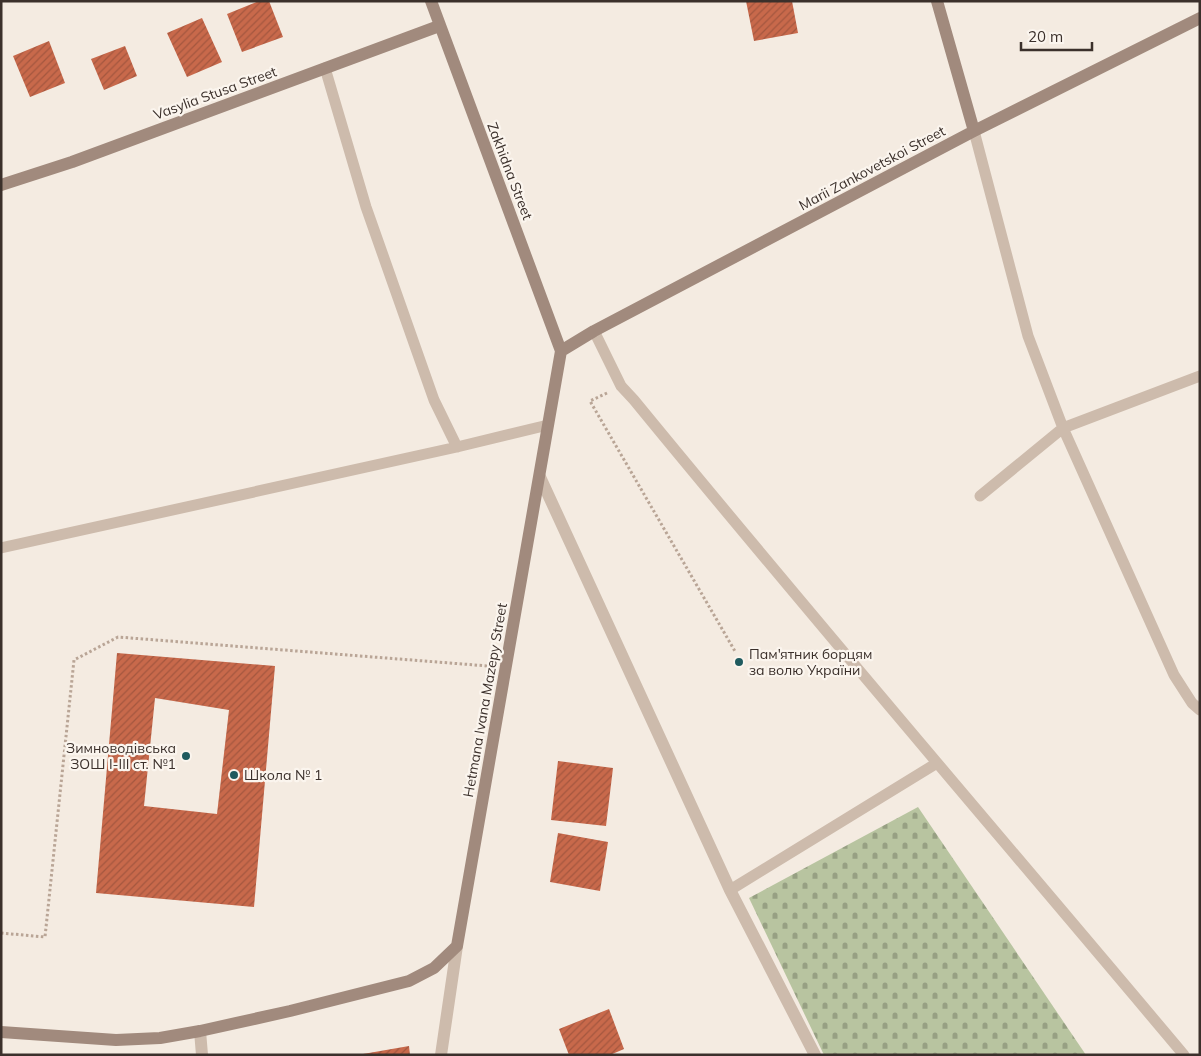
<svg xmlns="http://www.w3.org/2000/svg" width="1201" height="1056" font-family="Mulish,sans-serif">
	<defs>
		<pattern id="cemetery-stones" width="16" height="16" patternUnits="userSpaceOnUse" patternTransform="scale(1.25)"><rect width="16" height="16" fill="#b8c4a0"/><path d="M2 7V4a2 2 0 0 1 4 0v3zM10 15v-3a2 2 0 0 1 4 0v3z" fill="#97a083"/></pattern>
		<pattern id="building-hatch" width="6" height="6" patternUnits="userSpaceOnUse" patternTransform="scale(1.25)"><rect width="6" height="6" fill="#c8694b"/><path d="M-1 1l2-2M0 6l6-6M5 7l2-2" fill="none" stroke="#a4573f"/></pattern>
	</defs>
	<rect width="100%" height="100%" fill="#f4ebe1"/>
	<path fill="url(#cemetery-stones)" d="M918,807L1086,1055H824L749,898Z"/>
	<path fill="url(#building-hatch)" fill-rule="evenodd" d="M259,1H269L283,37L242,52L227,14Z
		M746,1H792L798,33L754,41Z
		M202,18L222,62L187,77L167,33Z
		M49,41L65,83L30,97L13,56Z
		M125,46L137,76L104,90L91,59Z
		M117,653L275,666L254,907L96,893ZM155,698L229,710L217,814L144,806Z
		M558,761L613,768L606,826L551,820Z
		M558,833L608,842L600,891L550,882Z
		M609,1009L624,1049L610,1055H569L559,1029Z
		M409,1046L410,1055H364L363,1054Z"/>
	<g fill="none" stroke-linecap="round" stroke-linejoin="round">
		<path stroke="#b9a596" stroke-width="3" stroke-dasharray="2.5 2.5" stroke-linecap="butt" d="M607,393L590,401L736,653
			M1,933L45,937L74,660L118,637L488,666"/>
		<path stroke="#cdbbac" stroke-width="11" d="M325,68L366,207L434,400L457,447
			M974,131L1028,336L1063,428L1174,675L1192,703L1200,710
			M594,331L621,386L634,400C814,620 1000,836 1184,1055
			M980,496L1063,428L1200,376
			M1,548L457,447L548,425
			M730,890L937,763"/>
		<path stroke="#cdbbac" stroke-width="12" d="M540,477L730,890L815,1055
			M200,1031L202,1055
			M441,1055L457,946"/>
		<path stroke="#a18a7d" stroke-width="12" d="M431,1L561,351
			M937,1L974,131
			M1,185L72,162L439,26
			M561,351L594,331L974,131L1200,18
			M1,1032L116,1040L160,1038L200,1031L290,1011L409,981L434,968L457,946L561,351"/>
	</g>
	<g fill="#1f5a5e" stroke="#fbf5ee" stroke-width="2">
		<circle cx="739" cy="662" r="5"/>
		<circle cx="186" cy="756" r="5"/>
		<circle cx="234" cy="775" r="5"/>
	</g>
	<g text-anchor="middle" dominant-baseline="central" stroke-width="4.5" stroke-linejoin="round" paint-order="stroke">
		<g font-size="14" fill="#3b302b" stroke="#fbf5ee">
			<text transform="translate(215 93) rotate(-20)">Vasylia Stusa Street</text>
			<text transform="translate(872 168) rotate(-28)">Marii Zankovetskoi Street</text>
			<text transform="translate(510 171) rotate(69)">Zakhidna Street</text>
			<text transform="translate(485 700) rotate(-80)">Hetmana Ivana Mazepy Street</text>
		</g>
		<g font-size="14" fill="#3b302b" stroke="#fbf5ee" text-anchor="start">
			<text x="749" y="654">Пам'ятник борцям<tspan x="749" dy="16">за волю України</tspan></text>
			<text x="176" y="748" text-anchor="end">Зимноводівська<tspan x="176" dy="16">ЗОШ І-ІІІ ст. №1</tspan></text>
			<text x="244" y="775">Школа № 1</text>
		</g>
	</g>
	<rect width="1201" height="1056" fill="none" stroke="#3b302b" stroke-width="5"/>
	<path d="M1021 42v8h71v-8" fill="none" stroke="#3b302b" stroke-width="2.5"/>
	<text x="1028" y="42" font-size="15" fill="#3b302b" stroke="#fbf5ee" stroke-width="4" paint-order="stroke">20 m</text>
</svg>
